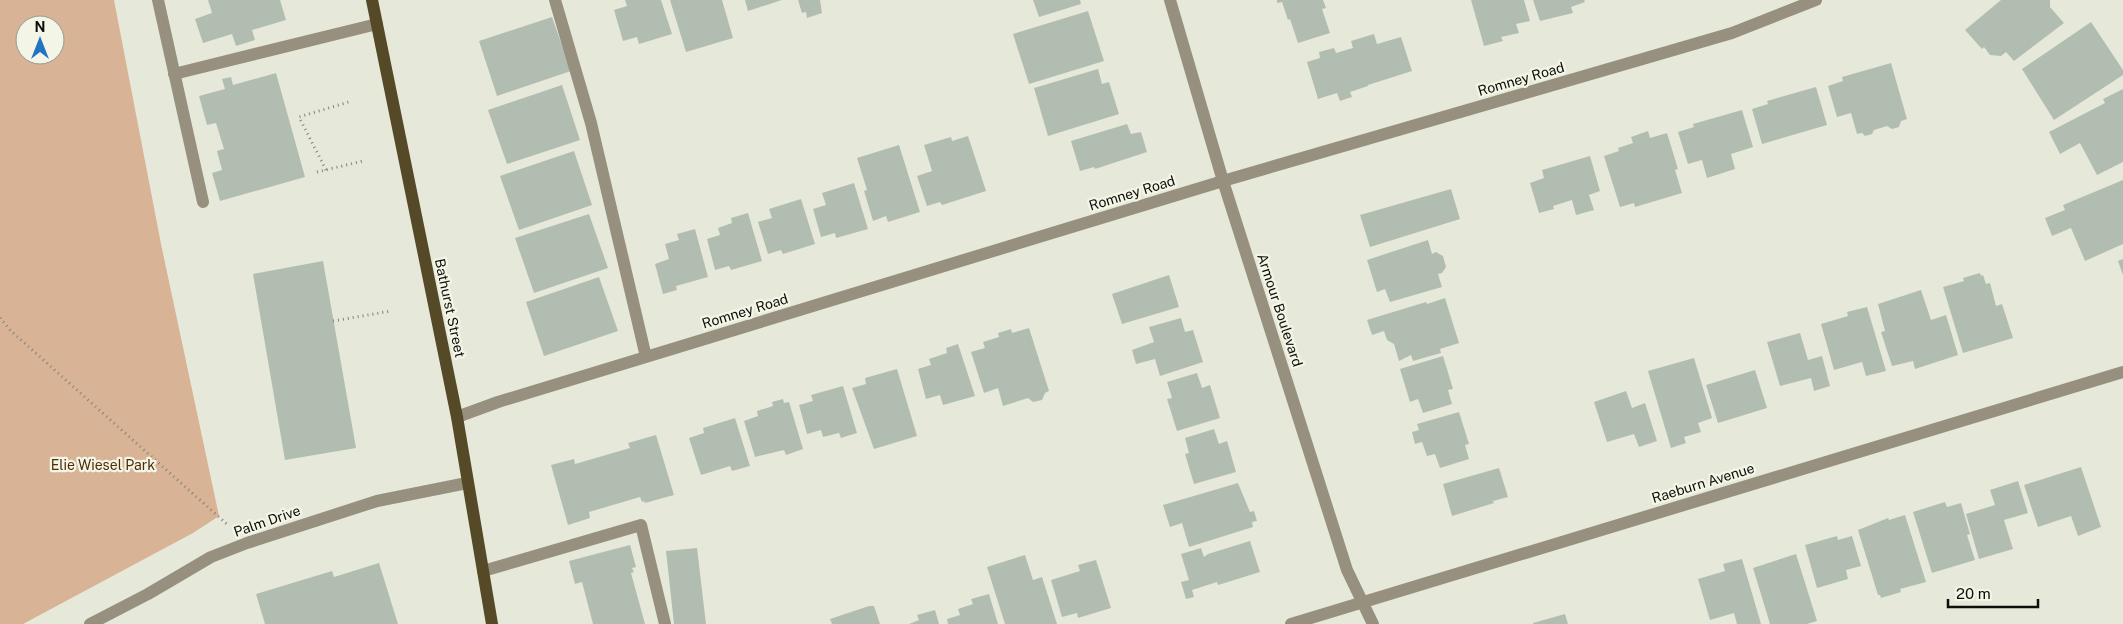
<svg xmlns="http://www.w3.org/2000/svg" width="2123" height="624" font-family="'Public Sans',sans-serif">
	<rect width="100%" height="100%" fill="#e6e9d9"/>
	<path fill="#d8b396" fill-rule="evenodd" d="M0,0H114L161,244L219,516L193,533L23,624H0ZM25,25H55V55H25Z"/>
	<path fill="#b2bdb1" d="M208,0H280L286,20L252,30L255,40L236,46L232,34L203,43L195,19L212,13Z
		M625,0H661L672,34L639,44L637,37L623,41L614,10L627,6Z
		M670,0H722L733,38L686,52Z
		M745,0H782L748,11Z
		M798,0H820L822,13L807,18L806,12L802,13Z
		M1033,0H1080L1081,4L1039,17Z
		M1277,0H1323L1326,8L1322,9L1330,33L1298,43L1290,19L1288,20L1282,2L1277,3Z
		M1471,0H1524L1530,21L1516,24L1519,33L1501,37L1503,41L1484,46Z
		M1533,0H1584L1585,2L1571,7L1573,13L1540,21Z
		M2001,0H2050V7L2064,23L2014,61L2006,52L2001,56L1990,55L1984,47L1982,49L1965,30Z
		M1088,11L1104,61L1029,84L1013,34Z
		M552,17L571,71L497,96L479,41Z
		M2091,22L2123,70V75L2054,120L2022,69Z
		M1374,34L1377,44L1401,37L1412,71L1368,85V86L1350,92L1352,97L1340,101L1337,93L1318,99L1307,62L1320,58L1319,52L1334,48L1336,53L1353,48L1351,41Z
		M1891,63L1907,119L1901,121L1899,127L1892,129L1887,126L1874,130L1872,134L1865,136L1862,133L1857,134L1851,113L1837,117L1828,86L1843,81L1842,77Z
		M1098,69L1102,84L1109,82L1119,114L1048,136L1034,88Z
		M276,73L305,177L220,201L212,173L222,170L217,151L224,149L216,123L207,125L199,96L225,89L222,79L231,77L233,85Z
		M562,85L580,140L507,164L488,110Z
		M1816,87L1827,125L1762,144L1752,109L1768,104L1767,101Z
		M2123,89V162L2097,175L2080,143L2060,154L2049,132L2105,103L2103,99Z
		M1742,110L1753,147L1731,154L1735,169L1707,178L1702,160L1688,164L1678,132L1694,127L1693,124Z
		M1127,124L1131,134L1141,132L1147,152L1095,169L1094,167L1080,171L1071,141Z
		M1648,131L1650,138L1667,133L1678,169L1675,170L1682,193L1635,207L1634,203L1620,207L1604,156L1619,151L1618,148L1633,143L1631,137Z
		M968,136L986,191L942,205L940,202L927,206L917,176L932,171L924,145L951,137L952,141Z
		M899,145L920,212L888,222L886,216L873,221L864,191L867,190L857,158Z
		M574,151L592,205L519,230L500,176Z
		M1590,156L1600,191L1589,195L1594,210L1576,215L1572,200L1553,206L1554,209L1539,213L1530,183L1544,178L1542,170Z
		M2123,180V244L2085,261L2071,228L2052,236L2045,218L2065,210L2063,205Z
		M854,183L868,229L836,238L835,233L821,237L813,209L826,205L822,193Z
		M1451,189L1460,219L1370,247L1360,215Z
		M801,199L815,244L783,254L781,250L768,254L758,222L772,218L769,209Z
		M748,213L762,261L731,270L729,266L715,270L707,239L720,235L718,228L732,223L731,218Z
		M589,214L608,268L534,293L515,238Z
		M695,229L708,277L676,286L677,290L663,294L655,264L669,259L665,244L679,240L677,234Z
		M1428,240L1432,254L1436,252L1443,256L1446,267L1442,273L1438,274L1442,287L1390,302L1385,289L1377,292L1367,260Z
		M2123,259V275L2118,261Z
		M323,261L356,448L285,460L253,274Z
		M1980,273L1981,276L1983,275L1986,284L1990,283L1996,306L2002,304L2013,338L1963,353L1943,287L1964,281L1963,278Z
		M1169,275L1179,307L1122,324L1112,294Z
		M599,277L618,331L544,356L526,302Z
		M1921,290L1931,320L1946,315L1958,355L1915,369L1913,361L1892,366L1881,332L1885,331L1878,304Z
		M1445,298L1459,343L1440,349L1441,353L1413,361L1411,355L1399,361L1394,344L1387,340L1384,331L1372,335L1367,320L1426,302L1427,304Z
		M1867,307L1886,371L1866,376L1862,362L1834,370L1821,324L1848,316L1847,312Z
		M1181,318L1185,332L1193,330L1203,362L1160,376L1155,359L1136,364L1132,350L1154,342L1149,327Z
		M1029,328L1049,391L1045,393L1042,400L1033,402L1028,398L1003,406L998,388L984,393L971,352L985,348L983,342L999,337L998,333L1011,329L1012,333Z
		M1800,333L1808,360L1822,356L1830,386L1814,391L1811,378L1780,386L1767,342Z
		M958,344L975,396L943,405L940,395L926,399L918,369L931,365L929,359L947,353L946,348Z
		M1443,356L1453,389L1448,390L1452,404L1423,413L1418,399L1410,402L1400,369Z
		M1694,358L1712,418L1698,423L1701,432L1684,437L1686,443L1671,448L1648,371Z
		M897,369L917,436L874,449L852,388L866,384L865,378Z
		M1755,370L1767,408L1718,423L1706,385Z
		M1197,373L1202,388L1210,385L1220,418L1177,431L1167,399L1172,398L1167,382Z
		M843,386L857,433L841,438L839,433L823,437L821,430L807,434L799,405L813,401L811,395Z
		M1626,391L1632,408L1645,403L1657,441L1639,447L1634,434L1607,442L1594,402Z
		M783,399L784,403L789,402L803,449L786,455L784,450L755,457L744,421L758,416L757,411L773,406L772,402Z
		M1459,412L1469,444L1465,445L1469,459L1440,468L1435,454L1427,456L1422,442L1415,444L1412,432L1419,430L1417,424Z
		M735,418L750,466L732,471L730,466L701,475L689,438L704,433L703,428Z
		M1214,429L1219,444L1227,441L1236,472L1194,484L1185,454L1189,453L1185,438Z
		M656,435L674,495L645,503L644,501L642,502L640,497L589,512L590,518L568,525L551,465L574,459L575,464L630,448L628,443Z
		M2081,467L2101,527L2078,536L2071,516L2038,527L2024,485Z
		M1499,468L1508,497L1493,501L1494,503L1452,516L1443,484Z
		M2018,481L2028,513L2004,520L2013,549L1979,559L1966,514L1995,505L1990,490Z
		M1238,483L1250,512L1254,511L1257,521L1252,522L1253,527L1189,547L1182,523L1170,527L1163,505Z
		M1945,502L1947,507L1961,503L1970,534L1967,535L1975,560L1932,573L1913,512Z
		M1905,515L1926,582L1900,589L1901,592L1881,598L1880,595H1878L1858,530L1888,518L1889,520Z
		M1837,536L1838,540L1852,536L1861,566L1846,570L1848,579L1817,588L1805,545Z
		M1250,541L1260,572L1218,585L1217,582L1192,590L1194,597L1186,599L1181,582L1189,580L1181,554L1201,548L1204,557L1208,554Z
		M630,545L636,567L632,568L634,572L631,573L645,624H593L582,582L575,584L569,561Z
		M697,548L706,624H674L666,551Z
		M1796,554L1817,621L1807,624H1770L1753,568Z
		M1025,555L1033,580L1042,577L1057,624H1005L987,567Z
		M1742,559L1761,624H1737L1734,613L1710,620L1698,579L1725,571L1723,564Z
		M1096,560L1111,608L1078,618L1077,613L1062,617L1051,580L1080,571L1078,565Z
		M379,563L398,624H265L256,594L332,571L334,577Z
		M989,594L998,624H948L947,619L960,615L958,609L973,604L971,599Z
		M869,606H874L880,624H832L830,619Z
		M935,610L939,624H909L919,620L917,615Z
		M1565,614L1568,624H1533V623Z"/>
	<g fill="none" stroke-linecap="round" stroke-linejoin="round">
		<path stroke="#83857a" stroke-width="3" stroke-dasharray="1 4" stroke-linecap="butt" d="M326,170L299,117L352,101
			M317,172L363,161
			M0,318L11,331L229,526
			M333,321L391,311"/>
		<path stroke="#97907e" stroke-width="12" d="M158,0L203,202
			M555,0L591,123L646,357
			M1170,0L1223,181L1347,570L1373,624
			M174,74L377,24
			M457,417L498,402L1223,181L1732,33L1816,0
			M483,571L641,525L665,624
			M90,624L148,594L211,557L247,543L377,501L467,483
			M1291,624L2123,372"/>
		<path stroke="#564928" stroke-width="12" d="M372,0L457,417L492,624"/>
	</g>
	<g text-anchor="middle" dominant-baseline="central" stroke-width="4.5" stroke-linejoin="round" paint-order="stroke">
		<g font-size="14" fill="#0d0e09" stroke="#f3f6e7">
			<text transform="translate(1521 79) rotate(-16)">Romney Road</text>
			<text transform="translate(1132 193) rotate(-17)">Romney Road</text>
			<text transform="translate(450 308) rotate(78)">Bathurst Street</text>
			<text transform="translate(1280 310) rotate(72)">Armour Boulevard</text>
			<text transform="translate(745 311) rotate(-17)">Romney Road</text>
			<text transform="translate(1703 483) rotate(-17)">Raeburn Avenue</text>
			<text transform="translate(267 521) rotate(-19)">Palm Drive</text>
		</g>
		<g font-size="14" fill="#502b05" stroke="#f3f6e7">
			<text x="103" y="465">Elie Wiesel Park</text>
		</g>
	</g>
	<g transform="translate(40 40)"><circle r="24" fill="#f3f6e7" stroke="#97998e"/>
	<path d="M0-4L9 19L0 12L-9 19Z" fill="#2274c2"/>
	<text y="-8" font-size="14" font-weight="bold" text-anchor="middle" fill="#0d0e09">N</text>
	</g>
	<path d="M1948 599v8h90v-8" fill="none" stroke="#0d0e09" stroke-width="2.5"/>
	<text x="1956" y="599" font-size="15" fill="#0d0e09" stroke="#f3f6e7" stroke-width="4" paint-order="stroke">20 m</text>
</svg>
